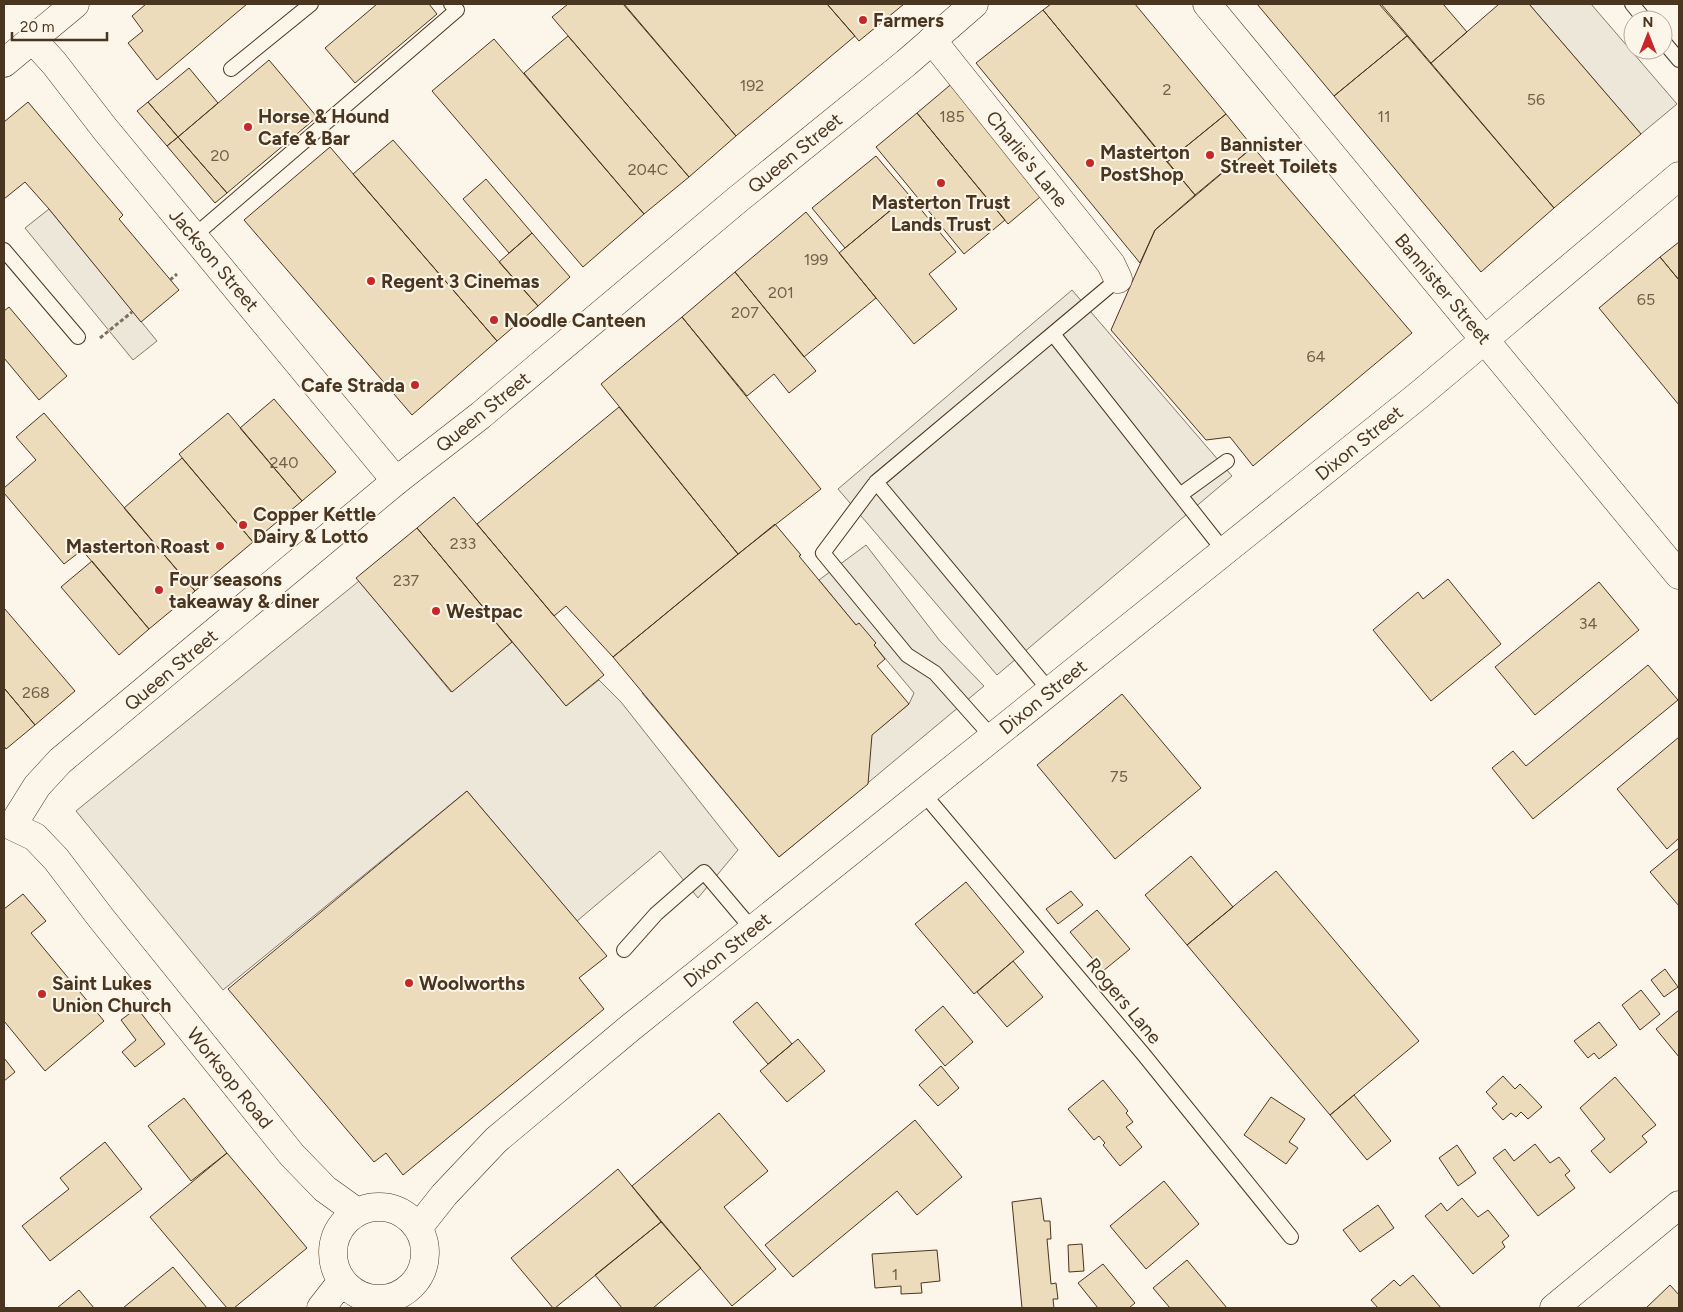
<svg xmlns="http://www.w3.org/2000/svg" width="1683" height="1312" font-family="Figtree,sans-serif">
	<rect width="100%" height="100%" fill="#fbf6e9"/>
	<path fill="#ede7d9" stroke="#887966" d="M1529,4H1591L1677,104L1641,134Z
		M49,209L157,341L133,360L25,228Z
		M1072,290L1232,476L997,675L838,489Z
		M866,545L940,641L984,686L779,857L642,693L796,572L863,742L909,704L914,693L874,645L876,643L856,625L819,580Z
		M359,581L451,692L512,642L566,706L599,680L621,702L738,850L698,898L660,851L577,921L467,791L223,990L76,811Z"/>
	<path fill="#ecdcbc" stroke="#4a3520" d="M146,4H247L157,80L128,43L143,31L132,16Z
		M377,4H429L437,14L355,83L325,48Z
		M568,4H624L736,136L689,177L552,17Z
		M623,4H827L855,36L736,136Z
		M827,4H904L859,41Z
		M1051,4H1135L1226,114L1167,162L1043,10Z
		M1257,4H1379L1407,36L1334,96Z
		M1381,4H1443L1467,32L1431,63Z
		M1499,4H1529L1641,134L1554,208L1431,63Z
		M1043,10L1195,195L1155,230L1140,263L976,63Z
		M568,36L689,177L644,214L524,73Z
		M1407,36L1554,208L1481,272L1334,96Z
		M494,39L644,214L583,267L432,91Z
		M269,60L317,117L227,193L178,137Z
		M189,68L218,103L178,137L148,102Z
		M955,81L1046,192L1008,224L917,113Z
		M28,102L123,215L119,219L179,290L141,322L49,209L25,182L4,199V122Z
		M148,102L178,137L167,146L137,111Z
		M917,113L1005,220L964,254L876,147Z
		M1226,114L1253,147L1195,195L1167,162Z
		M178,137L227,193L215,203L167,146Z
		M393,140L538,306L497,341L353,174Z
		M330,147L497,341L412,415L244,220Z
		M1253,147L1412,333L1253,466L1230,437L1206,440L1111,330L1155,230Z
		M876,156L909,195L845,248L812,208Z
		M486,179L532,233L509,253L463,199Z
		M909,195L956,252L929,274L957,309L914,344L839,253Z
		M806,212L876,298L804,357L735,272Z
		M532,233L570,277L538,306L499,262Z
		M1679,242V280L1660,257Z
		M1660,257L1679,280V405L1599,308Z
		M735,272L816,371L789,393L774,374L747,396L682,317Z
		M9,307L67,376L39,400L4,358V311Z
		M682,317L821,489L738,554L601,384Z
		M274,399L336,472L302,501L240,428Z
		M619,407L738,554L613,657L566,606L554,616L477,524Z
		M44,413L195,591L149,629L82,550L64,564L4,493V488L36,460L16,437Z
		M228,413L302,501L253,542L179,454Z
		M182,458L253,542L195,591L124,508Z
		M454,497L604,675L566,706L417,528Z
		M775,524L801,555L799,556L856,625L859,623L876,643L874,645L885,659L877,666L909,704L872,735L868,784L779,857L613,657Z
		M417,528L512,642L452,692L356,578Z
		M92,561L149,629L119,655L61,587Z
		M1448,579L1501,644L1431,701L1373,630L1418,592L1423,599Z
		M1599,582L1639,630L1535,715L1495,667Z
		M4,608L75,691L35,725L4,688Z
		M1648,665L1678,700L1533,819L1492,768L1513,751L1526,766Z
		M4,688L35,725L6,749L4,746Z
		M1122,694L1201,788L1115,859L1037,765Z
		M1679,737V838L1667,849L1617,789Z
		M467,791L607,956L579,978L604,1009L403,1175L386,1153L374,1162L228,989Z
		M1679,848V906L1650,872Z
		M1191,856L1233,907L1187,945L1145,895Z
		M1276,871L1419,1041L1330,1115L1187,945Z
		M966,882L1024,952L974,994L915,924Z
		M1071,891L1083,905L1058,924L1046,909Z
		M23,894L46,921L31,933L104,1021L45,1071L4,1021V909Z
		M1097,910L1130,949L1103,971L1070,932Z
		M1013,961L1043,997L1007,1027L977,992Z
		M1665,969L1678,987L1664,997L1651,980Z
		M1641,990L1660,1014L1640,1030L1622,1005Z
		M757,1002L792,1044L768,1064L733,1022Z
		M943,1006L973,1042L945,1066L915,1030Z
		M137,1008L165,1044L135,1067L122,1052L136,1040L121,1020Z
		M1679,1010V1057L1656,1029Z
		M1599,1022L1617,1045L1599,1059L1594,1053L1588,1058L1574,1041Z
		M798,1039L825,1071L787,1102L760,1071Z
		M4,1058L15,1072L4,1081Z
		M941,1066L959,1088L938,1106L919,1085Z
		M1503,1076L1515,1089L1520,1084L1542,1107L1528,1119L1521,1112L1516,1117L1511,1113L1503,1120L1492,1108L1497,1104L1486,1092Z
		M1615,1077L1656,1125L1642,1136L1647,1142L1610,1173L1591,1151L1605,1139L1580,1108Z
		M1103,1080L1128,1111L1126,1113L1133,1122L1126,1127L1142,1147L1120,1166L1103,1145L1105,1143L1099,1136L1094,1140L1068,1109Z
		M1354,1095L1391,1141L1367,1160L1330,1115Z
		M1271,1097L1305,1119L1289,1142L1298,1148L1286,1164L1244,1135Z
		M184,1098L227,1153L191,1181L148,1126Z
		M719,1113L768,1171L724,1207L776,1269L732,1306L632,1186Z
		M915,1120L962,1177L917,1215L897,1191L793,1277L765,1245Z
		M105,1142L142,1189L50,1261L22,1226L69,1189L60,1178Z
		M1535,1144L1550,1163L1559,1157L1570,1171L1565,1175L1575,1188L1538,1216L1493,1158L1505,1149L1514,1161Z
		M1457,1145L1476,1173L1458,1186L1439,1158Z
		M227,1153L307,1248L234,1308H227L150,1217Z
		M618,1169L661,1222L555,1308H553L511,1258Z
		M1164,1181L1199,1224L1146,1269L1110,1226Z
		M1041,1198L1044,1221H1050L1051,1239H1047L1051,1284L1056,1283L1058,1299H1053L1054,1308H1022L1012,1202Z
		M1462,1198L1478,1217L1488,1210L1509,1236L1502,1242L1505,1247L1473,1274L1425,1216L1441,1203L1447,1211Z
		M1378,1205L1394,1228L1360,1252L1343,1230Z
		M661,1222L701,1268L653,1308H622L595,1275Z
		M1082,1244L1084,1271L1069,1272L1068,1245Z
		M937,1250L940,1281L921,1283L922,1293L901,1294V1286L875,1288L872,1254Z
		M1187,1260L1227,1308H1170L1153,1288Z
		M1103,1264L1135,1303L1129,1308H1098L1078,1283Z
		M173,1267L207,1308H123Z
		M1413,1275L1441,1308H1378L1371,1300L1394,1280L1400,1286Z
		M1670,1285L1679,1295V1308H1646Z
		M79,1290L94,1308H57Z"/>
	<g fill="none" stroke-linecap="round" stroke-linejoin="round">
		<defs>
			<path id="lane" d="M1632,4L1645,20
				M1663,41L1679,60
				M231,69L311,4
				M194,236L457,10L451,4
				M4,250L78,337
				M1053,334L1224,551
				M876,482L1050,691
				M1180,495L1227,461
				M992,737L935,673L907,655L823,553L876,482L1118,279
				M923,793L1144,1055L1291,1237
				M624,950L656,914L704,872L753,930"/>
			<path id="street" d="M1207,4L1679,575
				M33,40L54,63L105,129L396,481
				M932,40L1111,264L1118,279
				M1554,1308L1679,1205"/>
			<path id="secondary" d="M12,826L37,786L60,761L396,481L481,415L737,200L906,63L974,4
				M12,826L35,837L56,859L101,918L292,1155L325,1189L357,1212
				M333 1253a46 46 0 1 1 92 0a46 46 0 1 1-92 0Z
				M418,1228L444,1195L496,1140L630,1028L1419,395L1679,176
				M321,1308L342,1281"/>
			<path id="highway" d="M4,63L75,4"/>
		</defs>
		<use href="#lane" stroke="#4a3520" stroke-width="16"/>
		<use href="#street" stroke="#4a3520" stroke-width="29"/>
		<use href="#secondary" stroke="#4a3520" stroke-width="29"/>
		<use href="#highway" stroke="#4a3520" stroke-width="29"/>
		<path stroke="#7f6f5c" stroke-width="3" stroke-dasharray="4 2.5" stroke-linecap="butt" d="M170,280L177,274
			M100,338L132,312"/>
		<use href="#lane" stroke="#fbf6e9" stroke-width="14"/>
		<use href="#street" stroke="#fbf6e9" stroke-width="28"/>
		<use href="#secondary" stroke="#fbf6e9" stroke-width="28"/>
		<use href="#highway" stroke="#fbf6e9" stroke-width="28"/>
	</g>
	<g fill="#c62828" stroke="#fbf6e9" stroke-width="2">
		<circle cx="863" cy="20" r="5"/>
		<circle cx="248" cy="127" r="5"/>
		<circle cx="1210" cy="155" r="5"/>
		<circle cx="1090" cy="163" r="5"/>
		<circle cx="941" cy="183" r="5"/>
		<circle cx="371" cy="281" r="5"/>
		<circle cx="494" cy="320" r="5"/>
		<circle cx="415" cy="385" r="5"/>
		<circle cx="243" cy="525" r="5"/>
		<circle cx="220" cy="546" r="5"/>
		<circle cx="159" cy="590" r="5"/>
		<circle cx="436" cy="611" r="5"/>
		<circle cx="409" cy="983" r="5"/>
		<circle cx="42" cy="994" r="5"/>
	</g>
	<g text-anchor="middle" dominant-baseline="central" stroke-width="4" stroke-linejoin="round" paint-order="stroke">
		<g font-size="16" fill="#725f47">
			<text x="752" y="85">192</text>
			<text x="1167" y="89">2</text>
			<text x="1536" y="99">56</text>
			<text x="952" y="116">185</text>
			<text x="1384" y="116">11</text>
			<text x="220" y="155">20</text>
			<text x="648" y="169">204C</text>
			<text x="816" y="259">199</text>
			<text x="781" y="292">201</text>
			<text x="1646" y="299">65</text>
			<text x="745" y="312">207</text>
			<text x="1316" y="356">64</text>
			<text x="284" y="462">240</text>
			<text x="463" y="543">233</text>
			<text x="406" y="580">237</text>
			<text x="1588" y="623">34</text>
			<text x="36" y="692">268</text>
			<text x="1119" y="776">75</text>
			<text x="895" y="1274">1</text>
		</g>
		<g font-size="19" font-weight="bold" fill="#4a3520" stroke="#fbf6e9" text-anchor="start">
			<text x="873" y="20">Farmers</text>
			<text x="258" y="116">Horse &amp; Hound<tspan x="258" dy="22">Cafe &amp; Bar</tspan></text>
			<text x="1220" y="144">Bannister<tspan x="1220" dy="22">Street Toilets</tspan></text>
			<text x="1100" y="152">Masterton<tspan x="1100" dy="22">PostShop</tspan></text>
			<text x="941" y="202" text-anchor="middle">Masterton Trust<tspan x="941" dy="22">Lands Trust</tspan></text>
			<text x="381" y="281">Regent 3 Cinemas</text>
			<text x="504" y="320">Noodle Canteen</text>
			<text x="405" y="385" text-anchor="end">Cafe Strada</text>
			<text x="253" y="514">Copper Kettle<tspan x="253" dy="22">Dairy &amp; Lotto</tspan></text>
			<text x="210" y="546" text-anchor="end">Masterton Roast</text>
			<text x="169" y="579">Four seasons<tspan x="169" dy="22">takeaway &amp; diner</tspan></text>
			<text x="446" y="611">Westpac</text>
			<text x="52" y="983">Saint Lukes<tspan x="52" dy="22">Union Church</tspan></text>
			<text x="419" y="983">Woolworths</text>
		</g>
		<g font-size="19" fill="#4a3520" stroke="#fbf6e9">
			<text transform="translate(795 153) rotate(-39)">Queen Street</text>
			<text transform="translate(1027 159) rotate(51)">Charlie's Lane</text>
			<text transform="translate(214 260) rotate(50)">Jackson Street</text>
			<text transform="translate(1443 289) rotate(50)">Bannister Street</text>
			<text transform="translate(483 412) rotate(-39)">Queen Street</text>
			<text transform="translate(1359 443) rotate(-39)">Dixon Street</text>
			<text transform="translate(171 670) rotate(-40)">Queen Street</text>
			<text transform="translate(1043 697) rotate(-39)">Dixon Street</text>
			<text transform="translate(727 950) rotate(-39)">Dixon Street</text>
			<text transform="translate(1124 1001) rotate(50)">Rogers Lane</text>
			<text transform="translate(230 1078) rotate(51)">Worksop Road</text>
		</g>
	</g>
	<rect width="1683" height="1312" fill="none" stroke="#4a3520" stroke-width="10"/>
	<g transform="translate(1648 35)"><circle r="24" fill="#fbf6e9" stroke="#b4a999"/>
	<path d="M0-4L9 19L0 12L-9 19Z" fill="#c62828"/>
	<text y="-8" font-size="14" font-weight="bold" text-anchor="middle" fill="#4a3520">N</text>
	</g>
	<path d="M12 32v8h95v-8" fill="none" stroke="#4a3520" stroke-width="2.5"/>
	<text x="20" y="32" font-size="15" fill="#4a3520" stroke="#fbf6e9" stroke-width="4" paint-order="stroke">20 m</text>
</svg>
